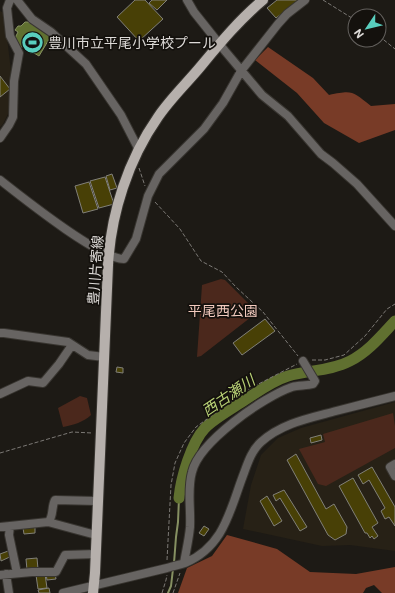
<svg xmlns="http://www.w3.org/2000/svg" width="395" height="593" font-family="Commissioner,'Noto Sans JP',sans-serif">
	<rect width="100%" height="100%" fill="#1d1a15"/>
	<path fill="#272116" d="M0,11L4,13L11,71L10,110L3,124L0,127Z
		M395,402V551L350,545L322,546L243,529L251,485L261,455L278,438L301,428Z"/>
	<path fill="#4b281c" d="M221,279L225,280L256,311L255,314L201,356L197,357L202,285Z
		M80,396L87,398L91,415C84,422 73,425 63,427L58,408Z
		M393,413L395,426V448L326,486L318,484L299,449L325,442L323,434Z"/>
	<path fill="#783b27" d="M268,47L313,78L329,95C353,90 352,91 371,106L395,104V130L359,143L324,123L297,93L255,60Z
		M227,535L277,549L310,572L356,574L395,567V593H382L374,585L366,588L363,593H178L187,568L212,556Z"/>
	<path fill="#607030" stroke="#869062" d="M25,22H28L51,36L39,56L24,47H19L15,38L18,32L15,30L18,26H21Z"/>
	<g fill="none" stroke-linecap="round" stroke-linejoin="round">
		<path stroke="#869062" stroke-width="2" d="M174,563L176,537L178,522L179,498
			M168,593L171,586L173,569"/>
		<path stroke="#607030" stroke-width="11" d="M179,498C181,478 191,443 205,428C215,418 233,408 245,400C259,391 272,381 288,376C308,370 331,371 350,361C368,352 381,336 395,321"/>
	</g>
	<path fill="#484006" stroke="#818079" d="M135,0H145L163,19L139,41L117,17Z
		M152,0H167L157,10L149,3Z
		M277,0H300L276,18L267,8Z
		M0,76L10,89L0,97Z
		M112,174L117,188L110,190L106,176Z
		M105,177L114,204L99,208L90,181Z
		M89,182L98,209L83,213L75,186Z
		M265,319L275,331L242,355L233,343Z
		M117,367L123,368V373L116,372Z
		M321,435L322,440L311,443L310,438Z
		M296,454L326,509L334,504L347,527L346,534L335,540L328,535L287,460Z
		M372,467L395,507V526L389,517L385,519L381,511L385,508L369,480L363,484L358,475Z
		M353,478L378,523L372,527L378,536L374,539L372,536L370,538L367,533H365L339,486Z
		M284,490L307,527L300,531L280,498L276,501L273,495Z
		M267,496L282,521L274,526L260,501Z
		M204,526L209,529L204,536L199,533Z
		M35,527V533L24,534L23,528Z
		M11,550L14,555L1,561L0,554Z
		M37,558L38,569L27,570L26,559Z
		M55,573L56,579L47,580L46,574Z
		M45,574L47,588L38,589L36,575Z
		M49,588L50,593H39L38,590Z"/>
	<g fill="none" stroke-linecap="round" stroke-linejoin="round">
		<defs>
			<path id="minor" d="M17,0L32,19L51,32L86,64L121,115L139,150
				M187,0L194,12L225,51L262,95L288,116L321,154L333,163L357,184L395,226
				M0,138L9,125L13,117L14,81L19,53L10,36L7,8L10,0
				M0,180C23,198 99,259 124,259L136,239L148,196L159,174L204,129L223,103L241,71L278,24L287,14L305,0
				M0,333H4L68,342L88,355L104,357
				M0,394L28,381L43,383L59,364L72,345
				M395,464L390,467L395,476
				M48,522L96,535
				M10,526L9,535L17,573
				M0,527L48,522C54,517 51,507 55,500L97,501
				M184,563C186,551 189,539 190,527C191,508 187,490 192,472C199,442 263,397 292,387C299,385 306,386 313,384L315,381L303,361
				M6,574L9,593
				M0,575L32,572H56L65,555L96,554
				M63,593L167,568C173,566 179,565 185,563C225,546 230,509 244,473C248,462 252,450 261,442C282,423 310,418 336,411C356,406 375,401 395,396"/>
			<path id="major" d="M93,593L95,573L108,265C111,213 128,160 158,117C170,99 187,83 201,66C220,43 240,19 263,0"/>
		</defs>
		<use href="#minor" stroke="#383530" stroke-width="10"/>
		<use href="#major" stroke="#383530" stroke-width="12"/>
		<path stroke="#7c7975" stroke-width="1" stroke-dasharray="4 2" stroke-linecap="butt" d="M323,0L355,20
			M379,36L395,49
			M139,168L145,186
			M155,202L180,229L201,261L222,272L236,287L263,312L298,356
			M312,360H325L344,355L365,336L387,309L395,304
			M0,453L72,432L92,433
			M167,560L171,485L175,463L184,443L196,427L247,390L297,364
			M162,593L166,580L167,575
			M173,593L180,573"/>
		<use href="#minor" stroke="#676462" stroke-width="8"/>
		<use href="#major" stroke="#b6b0ac" stroke-width="10"/>
	</g>
	<defs>
		<symbol id="stadium-disc" viewBox="-11 -11 22 22"><circle r="9.5" fill="#59cebe" stroke="#14110d"/><path d="M0-5a6.5 5 0 1 0 0 10a6.5 5 0 1 0 0-10ZM-3.5-1.8h7v3.6h-7Z" fill="#111"/></symbol>
	</defs>
	<g fill-rule="evenodd">
		<use href="#stadium-disc" x="20" y="30" width="25" height="25"/>
	</g>
	<g text-anchor="middle" dominant-baseline="central" stroke-width="3.5" stroke-linejoin="round" paint-order="stroke">
		<g font-size="14" fill="#dddad7" stroke="#14110d" text-anchor="start">
			<text x="48" y="42">豊川市立平尾小学校プール</text>
		</g>
		<g font-size="14" fill="#dddad7" stroke="#14110d">
			<text transform="translate(95 270) rotate(-86)">豊川片寄線</text>
		</g>
		<g font-size="14" fill="#f2cabe" stroke="#14110d">
			<text x="223" y="310">平尾西公園</text>
		</g>
		<g font-size="15" font-style="italic" fill="#b9d276" stroke="#14110d">
			<text transform="translate(228 395) rotate(-34)">西古瀬川</text>
		</g>
	</g>
	<g transform="translate(367 28) rotate(235)"><circle r="19" fill="#14110d" stroke="#64615e"/>
	<path d="M0-3L7 15L0 10L-7 15Z" fill="#59cebe"/>
	<text y="-6" font-size="11" font-weight="bold" text-anchor="middle" fill="#dddad7">N</text>
	</g>
</svg>
